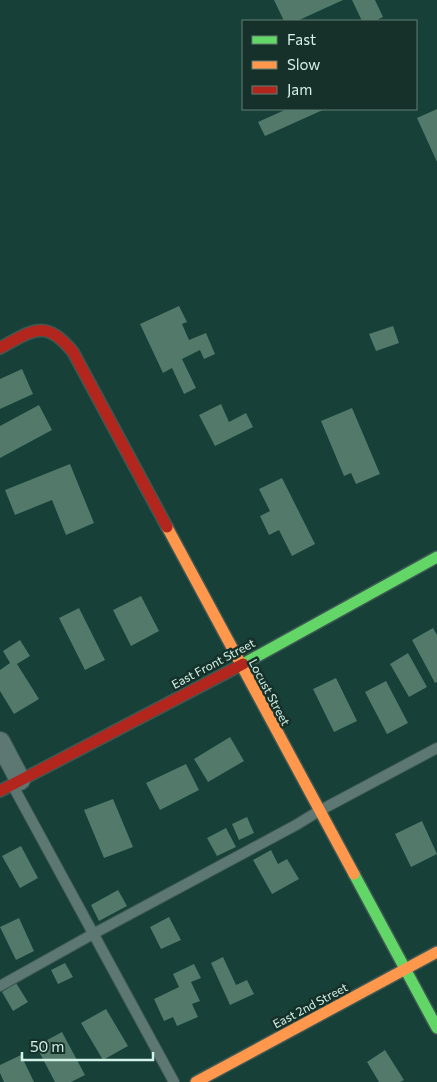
<svg xmlns="http://www.w3.org/2000/svg" width="437" height="1082" font-family="Commissioner,sans-serif">
	<rect width="100%" height="100%" fill="#164038"/>
	<path fill="#527969" d="M274,0H343L297,21H284Z
		M352,0H375L383,17L375,21H362Z
		M287,109H325L265,136L258,122Z
		M437,109V162L417,118Z
		M179,306L187,322L182,324L189,340L206,333L215,354L204,359L200,350L182,359L196,388L184,394L172,368L163,373L140,324Z
		M393,326L399,343L376,351L369,334Z
		M22,369L33,394L0,409V379Z
		M221,404L229,422L246,413L253,427L215,446L199,415Z
		M39,405L52,430L0,458V426Z
		M352,408L380,474L356,484L351,473L344,476L321,421Z
		M70,464L94,523L66,535L52,500L15,515L5,490Z
		M282,478L315,544L292,556L279,530L269,535L260,516L270,511L259,489Z
		M141,596L159,631L131,646L113,610Z
		M79,608L105,660L85,670L59,618Z
		M433,628L437,635V682L435,683L412,640Z
		M20,640L30,656L17,664L39,699L14,714L0,691V670L10,663L3,651Z
		M408,653L427,687L409,697L390,664Z
		M336,678L357,721L334,732L313,689Z
		M386,681L408,723L387,734L365,692Z
		M230,737L244,761L208,782L194,759Z
		M186,764L199,790L160,810L146,783Z
		M113,799L133,847L104,858L84,810Z
		M247,817L254,833L239,840L232,824Z
		M422,821L437,854L411,867L395,834Z
		M226,828L236,847L217,856L207,838Z
		M21,846L38,878L20,888L2,856Z
		M271,850L278,864L287,859L299,879L272,894L253,860Z
		M118,890L127,906L99,921L91,905Z
		M169,917L181,940L161,949L150,927Z
		M19,918L34,951L16,960L0,927Z
		M223,957L236,985L247,980L254,994L230,1005L211,963Z
		M65,963L73,977L58,984L51,970Z
		M194,964L201,978L191,982L200,1001L192,1004L198,1017L177,1026L173,1017L164,1021L154,999L179,987L173,974Z
		M16,983L28,1002L13,1011L2,992Z
		M106,1009L128,1046L103,1060L81,1023Z
		M62,1032L85,1075L71,1082H55L36,1046Z
		M385,1050L404,1080L400,1082H379L367,1062Z
		M21,1055L34,1082H4L0,1073V1065Z"/>
	<g fill="none" stroke-linecap="round" stroke-linejoin="round">
		<defs>
			<path id="lane" d="M13,786L174,1082
				M0,986L93,934L296,825L319,811L437,748"/>
			<path id="street" d="M0,742L20,780"/>
			<path id="fast" d="M243,664L437,557
				M354,874L437,1028"/>
			<path id="slow" d="M167,527L354,874
				M196,1082L437,952"/>
			<path id="jam" d="M0,348C33,330 46,318 73,352L167,527
				M0,791L243,664"/>
		</defs>
		<use href="#lane" stroke="#3d5852" stroke-width="12"/>
		<use href="#street" stroke="#3d5852" stroke-width="22"/>
		<use href="#fast" stroke="#3d5852" stroke-width="14"/>
		<use href="#slow" stroke="#3d5852" stroke-width="14"/>
		<use href="#jam" stroke="#3d5852" stroke-width="14"/>
		<use href="#lane" stroke="#5d7872" stroke-width="10"/>
		<use href="#street" stroke="#5d7872" stroke-width="20"/>
		<use href="#fast" stroke="#63d668" stroke-width="11"/>
		<use href="#slow" stroke="#ff974d" stroke-width="11"/>
		<use href="#jam" stroke="#b3261e" stroke-width="11"/>
	</g>
	<g text-anchor="middle" dominant-baseline="central" stroke-width="5" stroke-linejoin="round" paint-order="stroke">
		<g font-size="12" fill="#d3f2e8" stroke="#163129">
			<text transform="translate(213 663) rotate(-28)">East Front Street</text>
			<text transform="translate(270 692) rotate(62)">Locust Street</text>
			<text transform="translate(310 1005) rotate(-28)">East 2nd Street</text>
		</g>
	</g>
	<rect x="242" y="20" width="175" height="90" fill="#163129" stroke="#627e75"/>
	<rect x="252" y="36" width="25" height="8" fill="#63d668" stroke="#627e75"/>
	<text x="287" y="45" font-size="15" fill="#d3f2e8">Fast</text>
	<rect x="252" y="61" width="25" height="8" fill="#ff974d" stroke="#627e75"/>
	<text x="287" y="70" font-size="15" fill="#d3f2e8">Slow</text>
	<rect x="252" y="86" width="25" height="8" fill="#b3261e" stroke="#627e75"/>
	<text x="287" y="95" font-size="15" fill="#d3f2e8">Jam</text>
	<path d="M22 1052v8h131v-8" fill="none" stroke="#d3f2e8" stroke-width="2.5"/>
	<text x="30" y="1052" font-size="15" fill="#d3f2e8" stroke="#163129" stroke-width="4" paint-order="stroke">50 m</text>
</svg>
